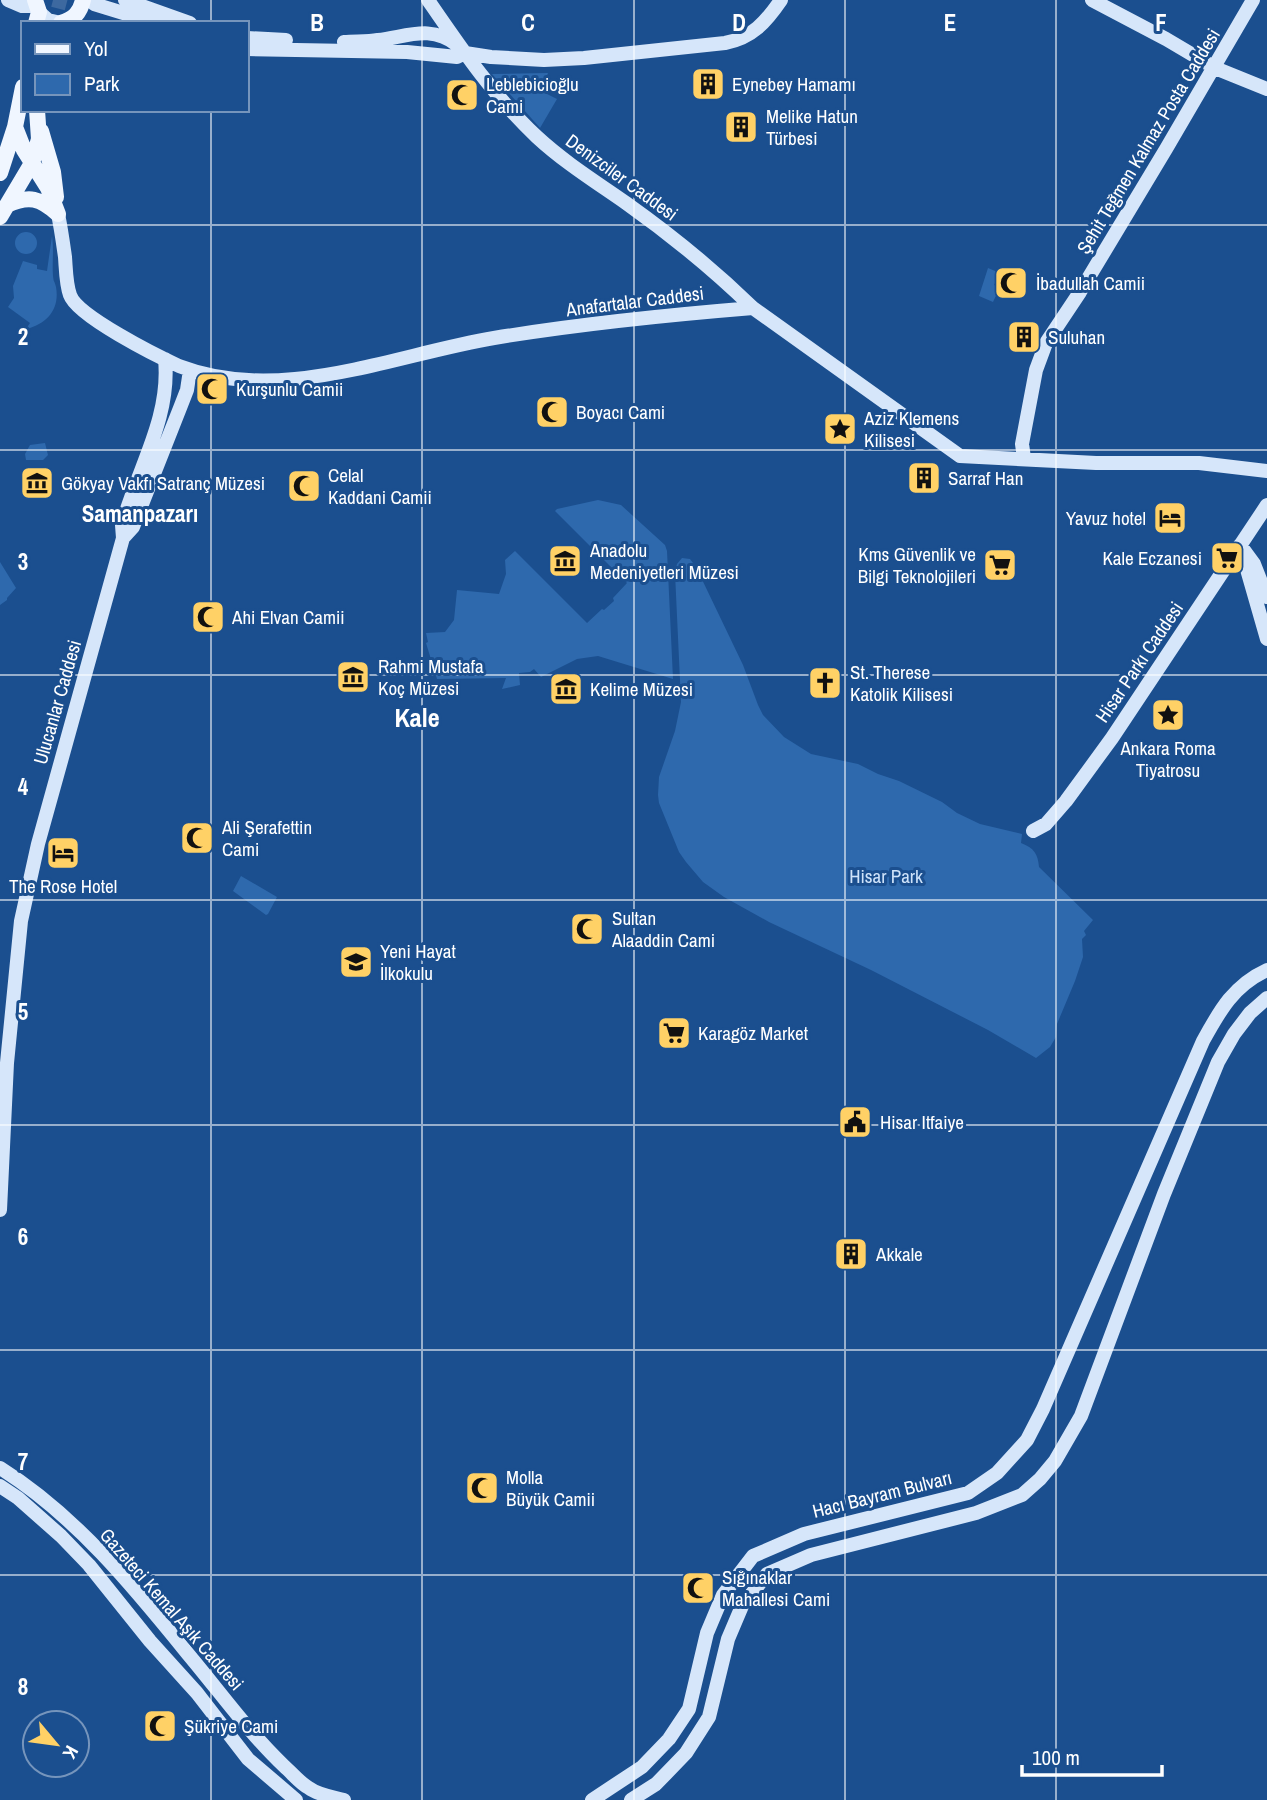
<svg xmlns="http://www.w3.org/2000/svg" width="1267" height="1800" font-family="'Archivo Narrow',sans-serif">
	<rect width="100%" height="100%" fill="#1b4f8f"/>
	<path fill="#2e69ad" d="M548,73L541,91L557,99L540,128L492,74Z
		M15 243a11 11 0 1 1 22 0a11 11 0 1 1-22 0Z
		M52,236C54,250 52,263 53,276C54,284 54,279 56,287C60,309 47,324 26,329L30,323L8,307L14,298L13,286L23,261L37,265V269L47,271Z
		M988,268L1000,273L994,285L1000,287L993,302L979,296Z
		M45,443L48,455L43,460H26L25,454L30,445Z
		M598,500L621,505L665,545L667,551L673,679L598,656L577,659L541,677L534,669L530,672L519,673L520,685L502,689L506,678L437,679L426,643L428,642L426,633L445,632L454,620L457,590L499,594L506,574L505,560L515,551L587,623L602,609L604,610L614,601L613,598L627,583L555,511L557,509Z
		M682,558L690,559L696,567L743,665L758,705L763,715L784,737L811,754L858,764L878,774L899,781L942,802L957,813L980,824L1022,834L1021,843C1034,848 1038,854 1039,867L1093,920L1084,931L1086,935L1082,939L1083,957L1075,981L1057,1024L1056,1037L1050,1047L1036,1058L988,1030L871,970L769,922L724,897L703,882L686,862L679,852L659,803L658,795L659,777L675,731L681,702L675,573L677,564Z
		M0,562L16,588L7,598V600L0,605Z
		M241,876L277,897L268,914L266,915L233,891Z"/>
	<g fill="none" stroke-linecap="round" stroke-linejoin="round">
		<path stroke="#3d69a0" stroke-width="14" stroke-dasharray="14 7" stroke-linecap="butt" d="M53,0L91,10"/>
		<path stroke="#d6e6fa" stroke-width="14" d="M8,0L22,6H36
			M125,0L190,23
			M428,0C461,48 494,97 537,137C564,162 596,182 626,203C671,235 714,270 753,308L960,456L1096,463H1199L1267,471
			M1092,0L1166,39L1215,68L1267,89
			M94,4L156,23
			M39,12L48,20L61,23
			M247,38L286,40
			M344,42C355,41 367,42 378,40C406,37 431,24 457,45
			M247,49L407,52L457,57L465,53L491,57L544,60L584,58L725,43C752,38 766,22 781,0
			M58,214C61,228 63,243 65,257C66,270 66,284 70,295C77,316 157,356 179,366C280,405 393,355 494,338C579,324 667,315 753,308
			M1024,458L1022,444L1036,370L1046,343L1080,292L1166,149L1253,0
			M123,538L133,527L180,408L187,390L190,370
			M1240,545L1267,639
			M1243,549L1254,564L1267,597
			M1033,831L1046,824L1066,801L1112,738L1267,505
			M0,1210L7,1063L21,921L38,844L123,538L122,525C137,470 171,418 165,359
			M0,1468C75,1515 133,1586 188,1654C220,1692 249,1733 285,1767C293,1774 300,1783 309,1788C318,1795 333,1797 344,1800
			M0,1486L18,1498L61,1536L89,1565L150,1641L197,1693L248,1759L296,1800
			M592,1800L642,1767L669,1739L689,1709L707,1633L723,1595L753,1556L804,1534L968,1493L997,1473L1027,1440L1043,1409L1203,1041C1220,1010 1234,985 1267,970
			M631,1800L656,1784L686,1753L709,1717L728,1639L742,1606L767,1574L811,1555L976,1513L1022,1495L1040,1479L1055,1461L1081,1416L1164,1194L1218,1062L1234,1034L1250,1013L1267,998"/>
		<path stroke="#f0f6ff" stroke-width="16" d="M35,0L39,12L36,23
			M61,23C74,19 80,13 83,0
			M15,127L24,150L48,188L58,214
			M41,131L53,172L56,197
			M0,173L15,127L23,87
			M7,205C29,195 40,198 58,214
			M0,217L32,163L39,139L37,110"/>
	</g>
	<path fill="none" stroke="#fff" stroke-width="2" stroke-opacity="0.55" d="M211,0V23M422,0V1800M634,0V1800M845,0V1800M1056,0V1800M211,110V1800M0,225H1267M0,450H1267M0,675H1267M0,900H1267M0,1125H1267M0,1350H1267M0,1575H1267"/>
	<defs>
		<symbol id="building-square" viewBox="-11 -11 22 22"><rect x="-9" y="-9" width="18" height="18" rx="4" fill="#ffd166" stroke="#1b4f8f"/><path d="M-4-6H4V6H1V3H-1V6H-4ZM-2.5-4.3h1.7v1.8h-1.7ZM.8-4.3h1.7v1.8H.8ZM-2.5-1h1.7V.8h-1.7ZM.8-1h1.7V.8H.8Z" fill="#111"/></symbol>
		<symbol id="mosque-square" viewBox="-11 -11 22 22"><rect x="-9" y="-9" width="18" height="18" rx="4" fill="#ffd166" stroke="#1b4f8f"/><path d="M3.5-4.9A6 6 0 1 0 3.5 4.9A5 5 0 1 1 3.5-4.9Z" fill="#111"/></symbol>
		<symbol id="sight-square" viewBox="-11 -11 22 22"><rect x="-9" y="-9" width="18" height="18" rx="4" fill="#ffd166" stroke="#1b4f8f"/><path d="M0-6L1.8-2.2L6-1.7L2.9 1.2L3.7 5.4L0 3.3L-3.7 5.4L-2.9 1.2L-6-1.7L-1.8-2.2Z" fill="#111"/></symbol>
		<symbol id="museum-square" viewBox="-11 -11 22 22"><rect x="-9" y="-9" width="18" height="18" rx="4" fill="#ffd166" stroke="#1b4f8f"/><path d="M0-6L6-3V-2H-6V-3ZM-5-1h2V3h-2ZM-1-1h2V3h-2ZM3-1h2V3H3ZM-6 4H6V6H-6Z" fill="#111"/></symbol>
		<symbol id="hotel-square" viewBox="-11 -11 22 22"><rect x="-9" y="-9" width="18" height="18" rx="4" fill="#ffd166" stroke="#1b4f8f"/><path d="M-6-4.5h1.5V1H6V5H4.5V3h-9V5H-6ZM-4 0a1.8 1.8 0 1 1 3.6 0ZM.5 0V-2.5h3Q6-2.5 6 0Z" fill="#111"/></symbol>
		<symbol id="supermarket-square" viewBox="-11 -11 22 22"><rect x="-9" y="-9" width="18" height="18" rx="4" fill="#ffd166" stroke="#1b4f8f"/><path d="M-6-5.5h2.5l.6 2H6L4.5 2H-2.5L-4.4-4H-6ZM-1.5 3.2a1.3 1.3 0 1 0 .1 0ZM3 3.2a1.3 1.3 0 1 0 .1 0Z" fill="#111"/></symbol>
		<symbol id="church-square" viewBox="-11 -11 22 22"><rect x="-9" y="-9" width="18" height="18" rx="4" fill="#ffd166" stroke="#1b4f8f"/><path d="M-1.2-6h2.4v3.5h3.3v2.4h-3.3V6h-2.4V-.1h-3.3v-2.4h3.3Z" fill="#111"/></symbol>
		<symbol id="school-square" viewBox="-11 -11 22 22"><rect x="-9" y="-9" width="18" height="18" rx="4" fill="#ffd166" stroke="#1b4f8f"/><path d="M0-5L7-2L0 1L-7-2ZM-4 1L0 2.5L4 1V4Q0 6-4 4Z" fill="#111"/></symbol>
		<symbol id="civic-square" viewBox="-11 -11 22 22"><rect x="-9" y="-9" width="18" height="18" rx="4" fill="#ffd166" stroke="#1b4f8f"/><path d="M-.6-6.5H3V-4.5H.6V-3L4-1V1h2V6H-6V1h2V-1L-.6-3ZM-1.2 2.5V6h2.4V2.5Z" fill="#111"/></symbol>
	</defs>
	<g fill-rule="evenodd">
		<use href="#building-square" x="689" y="65" width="38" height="38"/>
		<use href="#mosque-square" x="443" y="76" width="38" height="38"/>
		<use href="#building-square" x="722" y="108" width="38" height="38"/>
		<use href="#mosque-square" x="992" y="264" width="38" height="38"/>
		<use href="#building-square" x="1005" y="318" width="38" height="38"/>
		<use href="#mosque-square" x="193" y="370" width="38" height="38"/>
		<use href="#mosque-square" x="533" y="393" width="38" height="38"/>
		<use href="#sight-square" x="821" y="410" width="38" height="38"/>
		<use href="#building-square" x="905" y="459" width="38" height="38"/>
		<use href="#museum-square" x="18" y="464" width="38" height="38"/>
		<use href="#mosque-square" x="285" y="467" width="38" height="38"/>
		<use href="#hotel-square" x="1151" y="499" width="38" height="38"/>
		<use href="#supermarket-square" x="1208" y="539" width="38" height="38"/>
		<use href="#museum-square" x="546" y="542" width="38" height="38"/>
		<use href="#supermarket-square" x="981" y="546" width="38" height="38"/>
		<use href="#mosque-square" x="189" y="598" width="38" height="38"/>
		<use href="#museum-square" x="334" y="658" width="38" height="38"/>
		<use href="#church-square" x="806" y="664" width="38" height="38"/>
		<use href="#museum-square" x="547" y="670" width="38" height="38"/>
		<use href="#sight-square" x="1149" y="696" width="38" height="38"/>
		<use href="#mosque-square" x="178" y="819" width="38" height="38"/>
		<use href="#hotel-square" x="44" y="834" width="38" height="38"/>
		<use href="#mosque-square" x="568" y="910" width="38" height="38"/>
		<use href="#school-square" x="337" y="943" width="38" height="38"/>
		<use href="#supermarket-square" x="655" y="1014" width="38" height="38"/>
		<use href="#civic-square" x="836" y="1103" width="38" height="38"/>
		<use href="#building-square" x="832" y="1235" width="38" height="38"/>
		<use href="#mosque-square" x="463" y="1469" width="38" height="38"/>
		<use href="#mosque-square" x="679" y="1569" width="38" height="38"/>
		<use href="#mosque-square" x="141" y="1707" width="38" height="38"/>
	</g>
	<g text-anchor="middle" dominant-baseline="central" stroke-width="6" stroke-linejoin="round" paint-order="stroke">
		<g font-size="19" fill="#fff" stroke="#1b4f8f" text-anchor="start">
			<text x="486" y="84">Leblebicioğlu<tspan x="486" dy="22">Cami</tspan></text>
			<text x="732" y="84">Eynebey Hamamı</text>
			<text x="766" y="116">Melike Hatun<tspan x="766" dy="22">Türbesi</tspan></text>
			<text x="1036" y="283">İbadullah Camii</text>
			<text x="1048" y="337">Suluhan</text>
			<text x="236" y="389">Kurşunlu Camii</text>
			<text x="576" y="412">Boyacı Cami</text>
			<text x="864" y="418">Aziz Klemens<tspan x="864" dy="22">Kilisesi</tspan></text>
			<text x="328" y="475">Celal<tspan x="328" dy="22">Kaddani Camii</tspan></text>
			<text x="948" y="478">Sarraf Han</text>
			<text x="61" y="483">Gökyay Vakfı Satranç Müzesi</text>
			<text x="1146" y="518" text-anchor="end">Yavuz hotel</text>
			<text x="590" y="550">Anadolu<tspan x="590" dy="22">Medeniyetleri Müzesi</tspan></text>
			<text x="976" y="554" text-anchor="end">Kms Güvenlik ve<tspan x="976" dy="22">Bilgi Teknolojileri</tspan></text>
			<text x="1202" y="558" text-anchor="end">Kale Eczanesi</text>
			<text x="232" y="617">Ahi Elvan Camii</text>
			<text x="378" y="666">Rahmi Mustafa<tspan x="378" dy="22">Koç Müzesi</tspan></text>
			<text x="850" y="672">St. Therese<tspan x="850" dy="22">Katolik Kilisesi</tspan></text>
			<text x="590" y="689">Kelime Müzesi</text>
			<text x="1168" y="748" text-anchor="middle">Ankara Roma<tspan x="1168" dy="22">Tiyatrosu</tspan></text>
			<text x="222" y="827">Ali Şerafettin<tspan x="222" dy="22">Cami</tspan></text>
			<text x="63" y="886" text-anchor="middle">The Rose Hotel</text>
			<text x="612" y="918">Sultan<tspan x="612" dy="22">Alaaddin Cami</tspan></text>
			<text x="380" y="951">Yeni Hayat<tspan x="380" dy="22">İlkokulu</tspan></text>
			<text x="698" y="1033">Karagöz Market</text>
			<text x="880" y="1122">Hisar Itfaiye</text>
			<text x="876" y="1254">Akkale</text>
			<text x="506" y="1477">Molla<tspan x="506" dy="22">Büyük Camii</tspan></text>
			<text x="722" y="1577">Sığınaklar<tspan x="722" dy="22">Mahallesi Cami</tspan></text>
			<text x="184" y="1726">Şükriye Cami</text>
		</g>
		<g font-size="19" fill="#fff" stroke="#1b4f8f">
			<text transform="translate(1148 141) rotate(-59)">Şehit Teğmen Kalmaz Posta Caddesi</text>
			<text transform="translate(622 177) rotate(36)">Denizciler Caddesi</text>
			<text transform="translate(635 301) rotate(-7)">Anafartalar Caddesi</text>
			<text transform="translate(1139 662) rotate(-56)">Hisar Parkı Caddesi</text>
			<text transform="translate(57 702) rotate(-74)">Ulucanlar Caddesi</text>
			<text transform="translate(882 1494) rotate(-14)">Hacı Bayram Bulvarı</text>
			<text transform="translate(172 1609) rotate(49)">Gazeteci Kemal Aşık Caddesi</text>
		</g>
		<g font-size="19" fill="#cfe3fa" stroke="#1b4f8f">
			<text x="886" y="876">Hisar Park</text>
		</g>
		<g font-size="23" font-weight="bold" fill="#fff" stroke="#1b4f8f">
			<text x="140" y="513">Samanpazarı</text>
		</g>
		<g font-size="26" font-weight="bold" fill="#fff" stroke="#1b4f8f">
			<text x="417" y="717">Kale</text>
		</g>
	</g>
	<g font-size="23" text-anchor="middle" font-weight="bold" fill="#fff" stroke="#1b4f8f" stroke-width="6" stroke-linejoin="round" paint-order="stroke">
		<text x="317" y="31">B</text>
		<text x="528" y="31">C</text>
		<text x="739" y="31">D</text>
		<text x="950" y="31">E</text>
		<text x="1161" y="31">F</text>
		<text x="23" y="345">2</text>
		<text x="23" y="570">3</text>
		<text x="23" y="795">4</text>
		<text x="23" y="1020">5</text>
		<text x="23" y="1245">6</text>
		<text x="23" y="1470">7</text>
		<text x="23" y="1695">8</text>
	</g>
	<rect x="21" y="21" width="228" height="91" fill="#1b4f8f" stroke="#7695bc" stroke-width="2"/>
	<rect x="35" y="44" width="35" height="10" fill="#f0f6ff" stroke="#7695bc" stroke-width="2"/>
	<text x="84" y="56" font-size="21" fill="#ffffff">Yol</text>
	<rect x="35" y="74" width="35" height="21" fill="#2e69ad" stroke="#7695bc" stroke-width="2"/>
	<text x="84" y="91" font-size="21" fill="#ffffff">Park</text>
	<g transform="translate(56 1744) rotate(119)"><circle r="33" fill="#1b4f8f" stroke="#7695bc" stroke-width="2"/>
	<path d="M0-5L12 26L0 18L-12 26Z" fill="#ffd166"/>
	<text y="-10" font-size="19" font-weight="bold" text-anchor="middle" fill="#ffffff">K</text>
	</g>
	<path d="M1022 1765v10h140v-10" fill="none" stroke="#ffffff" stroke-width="3.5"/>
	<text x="1032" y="1765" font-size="21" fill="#ffffff" stroke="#1b4f8f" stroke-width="5" paint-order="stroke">100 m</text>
</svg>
